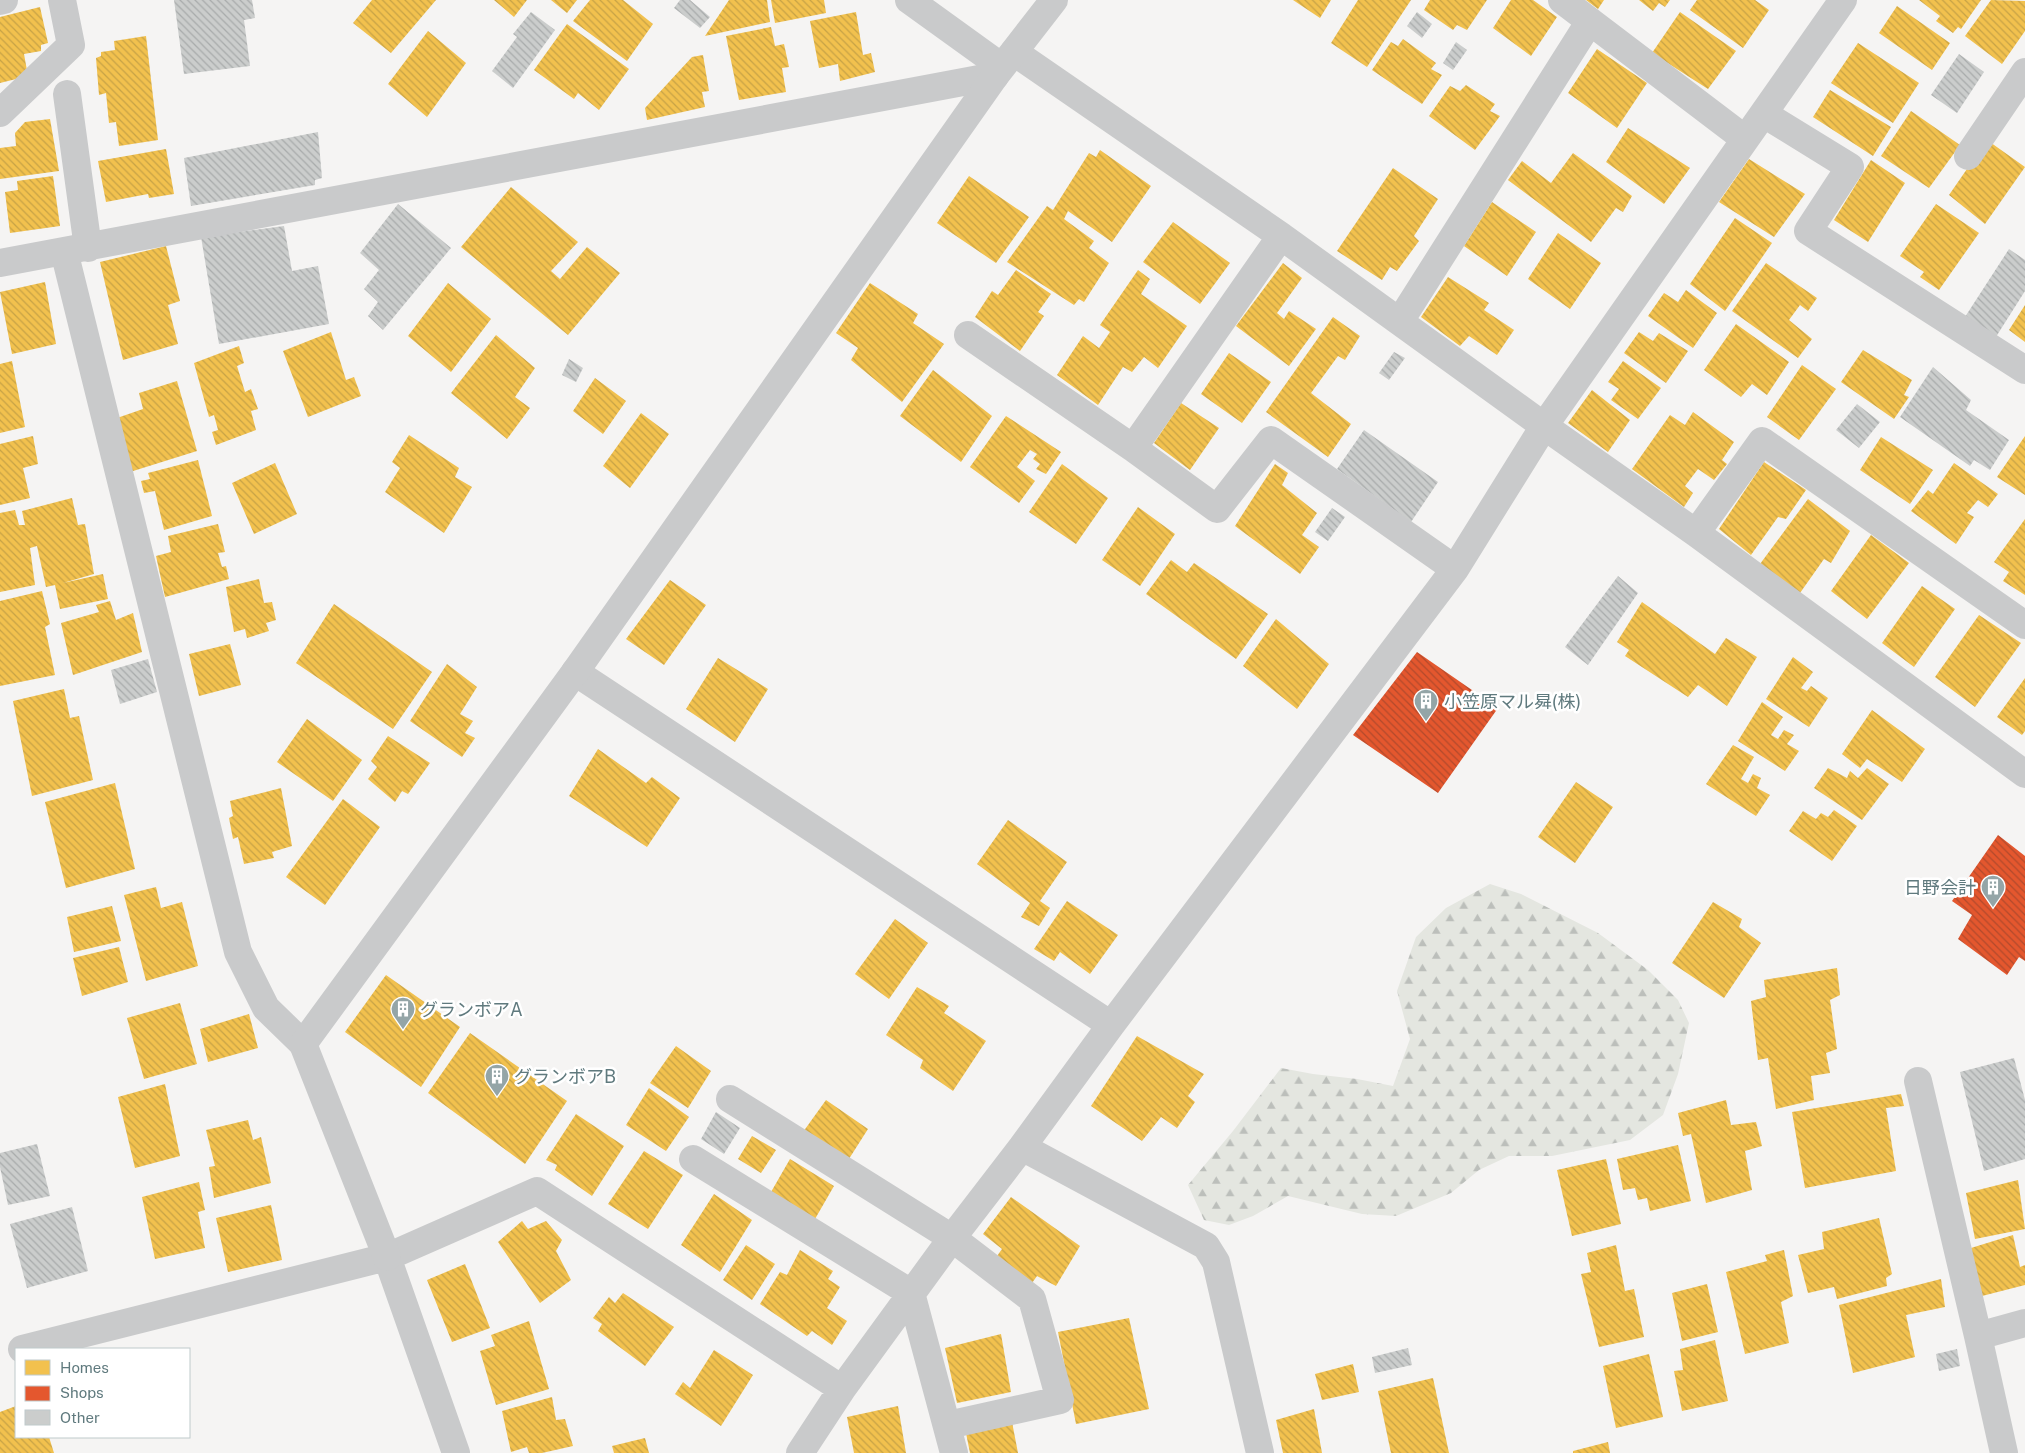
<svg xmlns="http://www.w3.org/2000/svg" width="2025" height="1453" font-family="'Public Sans','Noto Sans JP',sans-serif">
	<defs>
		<pattern id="forest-firs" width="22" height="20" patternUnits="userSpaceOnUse" patternTransform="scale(1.25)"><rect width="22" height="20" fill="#e4e6e0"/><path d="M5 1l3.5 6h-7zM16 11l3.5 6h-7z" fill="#bcbfbb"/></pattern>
		<pattern id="homes-back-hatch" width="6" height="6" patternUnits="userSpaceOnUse" patternTransform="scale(1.25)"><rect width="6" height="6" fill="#f2c14e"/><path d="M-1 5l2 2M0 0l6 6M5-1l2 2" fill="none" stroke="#c7a246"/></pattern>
		<pattern id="shops-back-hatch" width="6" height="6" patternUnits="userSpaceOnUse" patternTransform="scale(1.25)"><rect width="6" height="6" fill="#e4572e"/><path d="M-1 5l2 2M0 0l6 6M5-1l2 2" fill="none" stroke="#b24a2c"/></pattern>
		<pattern id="building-back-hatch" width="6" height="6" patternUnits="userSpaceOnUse" patternTransform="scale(1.25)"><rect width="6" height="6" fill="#cbcdcc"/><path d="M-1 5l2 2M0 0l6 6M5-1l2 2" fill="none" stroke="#a8abab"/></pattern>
	</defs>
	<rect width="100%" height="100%" fill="#f5f4f3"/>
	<path fill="url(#forest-firs)" d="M1490,884L1521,894L1598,933L1648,970L1678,1000L1689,1023L1678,1074L1663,1115L1630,1140L1552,1156H1509L1479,1170L1451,1193L1396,1216L1362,1214L1288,1196L1253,1216L1229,1225L1204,1220L1188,1185L1233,1131L1281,1068L1313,1074L1357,1079L1393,1086L1410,1039L1397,991L1416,937L1446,908Z"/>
	<path fill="url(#homes-back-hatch)" d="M372,0H436L391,53L353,23Z
		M494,0H527L514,17Z
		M551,0H577L567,13Z
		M590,0H623L653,24L627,61L573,21Z
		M729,0H767L770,22L705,36Z
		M771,0H824L826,13L775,23Z
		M1293,0H1331L1320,18Z
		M1358,0H1411L1367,67L1331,43Z
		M1430,0H1487L1467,30L1457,25L1453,30L1424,10Z
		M1511,0H1533L1557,17L1531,56L1493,28Z
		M1586,0H1604L1598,9Z
		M1639,0H1670L1665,7L1659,3L1653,11Z
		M1697,0H1755L1769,10L1743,48L1690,10Z
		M1919,0H1981L1961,29L1958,27L1953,33L1936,21L1940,16Z
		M1991,0L2025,1V31L2002,64L1965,36Z
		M1897,6L1950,43L1932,70L1879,33Z
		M40,7L48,43L41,45V51L24,54L28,76L0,83V17Z
		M856,12L863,55L871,53L875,72L840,81L838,64L819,68L810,21Z
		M1680,12L1736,51L1708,89L1652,53Z
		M567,24L629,69L599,110L578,93L574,99L534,70Z
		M771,27L775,46L784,44L789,67L782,68L786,92L739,100L726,36Z
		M428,31L466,63L427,117L388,84Z
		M146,36L158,140L119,146L116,122L109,123L106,93L99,95L96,58L101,56V52L115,50L114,41Z
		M1403,39L1436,63L1431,69L1442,75L1422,104L1372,70L1391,42L1398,46Z
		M1858,43L1919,83L1893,123L1831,83Z
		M1597,49L1647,83L1617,128L1568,93Z
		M703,55L709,91L702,92L705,107L647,120L645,108L692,57Z
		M1466,85L1495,104L1490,111L1500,116L1475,150L1429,116L1450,86L1460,91Z
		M1830,90L1891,127L1873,156L1813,117Z
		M1911,111L1960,145L1929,188L1881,156Z
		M50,119L59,171L0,179V148L16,146L15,133L25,122Z
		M1628,128L1690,168L1664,204L1606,162Z
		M1987,140L2025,167L1985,224L1949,195Z
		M166,149L174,194L149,198L148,194L106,202L98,161Z
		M1100,150L1151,186L1112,242L1068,211L1064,219L1094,241L1089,248L1109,263L1084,302L1079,299L1074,305L1007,262L1047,206L1053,210L1089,153L1096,157Z
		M1573,153L1632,196L1623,212L1616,208L1591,242L1508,180L1522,161L1551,183Z
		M1749,159L1805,194L1774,237L1719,202Z
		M1871,160L1905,183L1868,242L1834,220Z
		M1393,168L1438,199L1414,236L1419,241L1397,271L1390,267L1382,280L1337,251Z
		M53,176L60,226L10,233L5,192L18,190L17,181Z
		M969,176L1029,217L996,263L937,223Z
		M511,187L578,242L551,271L560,279L587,247L620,273L568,335L461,247Z
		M1492,202L1536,232L1507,276L1464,246Z
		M1936,204L1979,233L1939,290L1920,277L1924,272L1900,256Z
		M1735,218L1772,243L1725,311L1690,284Z
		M1173,222L1230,263L1200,304L1143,262Z
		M1558,233L1601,263L1570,309L1528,279Z
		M166,246L180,301L168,305L178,344L123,360L100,262Z
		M1283,263L1302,278L1277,313L1284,319L1289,311L1316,329L1289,366L1236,326Z
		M1766,263L1817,298L1808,311L1800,305L1789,320L1812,339L1798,358L1732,311Z
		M1016,270L1051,294L1038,312L1044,316L1020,351L975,317L992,291L998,295Z
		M1138,270L1150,279L1141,294L1187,326L1158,368L1144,357L1132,372L1123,367L1098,405L1057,375L1083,336L1099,348L1110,332L1100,325Z
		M1448,277L1489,303L1484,310L1514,330L1497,355L1469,336L1460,346L1421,317Z
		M45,282L56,344L12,354L0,292Z
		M448,283L491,319L451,372L408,336Z
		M870,283L918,314L913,323L944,344L902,402L851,360L858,348L836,333Z
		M1686,290L1717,313L1693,348L1648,316L1664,293L1678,302Z
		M2025,305V342L2009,330Z
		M1333,317L1360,336L1345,360L1338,356L1311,393L1351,424L1328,457L1266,412Z
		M1736,324L1789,362L1767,395L1752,384L1741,397L1704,370Z
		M331,332L346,380L354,377L361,396L308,417L283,351Z
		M1639,332L1653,341L1659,333L1688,351L1666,383L1624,353Z
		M496,335L535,368L515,397L530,408L507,439L451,393Z
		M239,346L244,363L237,366L245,392L251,389L258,409L251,411L256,430L216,445L212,432L218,430L214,415L209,417L194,363Z
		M1863,350L1912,380L1904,395L1909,397L1894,419L1841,382Z
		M1229,353L1271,382L1242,423L1201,394Z
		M12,361L25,427L0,433V364Z
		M1623,361L1661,388L1638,419L1611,400L1619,389L1608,382Z
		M1802,365L1836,389L1799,440L1767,417Z
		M933,370L992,416L961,462L900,416Z
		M595,378L626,401L603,434L573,411Z
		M177,381L197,451L130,472L117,418L143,409L139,393Z
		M1592,390L1630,420L1608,452L1568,423Z
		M1181,403L1219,428L1190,470L1154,443Z
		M1693,412L1734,442L1722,460L1727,464L1714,480L1698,469L1685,486L1693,493L1684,507L1632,469L1670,415L1685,425Z
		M641,413L669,434L630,488L603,466Z
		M1006,416L1061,452L1046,474L1036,469L1040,464L1033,459L1037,454L1030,450L1017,467L1035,481L1019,503L970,467Z
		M409,435L459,468L455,477L472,487L444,533L385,492L400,468L392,462Z
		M33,436L38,464L23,468L30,498L0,505V444Z
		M2025,436V495L1997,477Z
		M1881,437L1933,470L1910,504L1860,470Z
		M198,460L212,516L164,530L155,491L144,493L141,481L150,479L148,473Z
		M1764,462L1806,490L1786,519L1778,517L1751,555L1719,529Z
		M275,463L297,514L254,534L232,483Z
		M1954,463L1998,494L1988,507L1978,500L1967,513L1974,517L1956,544L1911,511L1928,490L1933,494Z
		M1062,464L1108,498L1076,544L1029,512Z
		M1275,464L1288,473L1282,485L1317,513L1302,535L1319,547L1300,574L1235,526Z
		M72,498L78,525L85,524L94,574L63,583L103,574L108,599L60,609L55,585L46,587L37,546L30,548L35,585L0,592V513L15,510L19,525H25L22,511Z
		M1808,499L1850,531L1831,563L1824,559L1800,593L1760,564Z
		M1138,507L1175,534L1140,586L1102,560Z
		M2025,519V595L2003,581L2009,572L1994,562Z
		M218,524L225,552L218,553L222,567L226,566L229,579L165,597L156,556L171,552L168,536Z
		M1871,535L1909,563L1867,619L1831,591Z
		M1171,560L1187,572L1194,563L1268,614L1236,659L1146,594Z
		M259,579L264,603L272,602L276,620L266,623L269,631L247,638L245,629L234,632L226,587Z
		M670,580L706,605L664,665L626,639Z
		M1922,586L1955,609L1914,667L1882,643Z
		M42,591L50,624L45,627L55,675L0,686V601Z
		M110,601L116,620L133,613L142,652L73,675L61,623L99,612L96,605Z
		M1642,602L1715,654L1726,638L1757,657L1727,706L1698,685L1688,697L1625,656L1629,650L1617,642Z
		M334,604L432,672L393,729L296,663Z
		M1979,615L2021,643L1975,707L1935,677Z
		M1276,619L1329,664L1297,709L1243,666Z
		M230,644L241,685L199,696L189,654Z
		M1793,657L1813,672L1801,688L1807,691L1811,686L1828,698L1809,727L1766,699Z
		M718,658L768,689L735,742L686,709Z
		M447,664L477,687L460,714L473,721L465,733L475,738L462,757L410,721Z
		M2025,678V731L2022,735L1997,717Z
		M64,689L70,718L79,716L93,780L32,796L13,701Z
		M1762,702L1783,717L1771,735L1778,739L1784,730L1794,735L1787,744L1799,751L1785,771L1738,741Z
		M1872,710L1925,749L1902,782L1867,759L1860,768L1842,754Z
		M307,719L362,760L333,801L277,762Z
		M388,736L430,763L408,794L402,791L395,802L368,779L377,767L371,761Z
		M1733,745L1754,757L1741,779L1748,783L1753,774L1761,778L1757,788L1770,795L1756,816L1706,784Z
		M598,749L646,783L652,777L680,798L647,847L569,796Z
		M1828,768L1847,778L1850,771L1858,778L1867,768L1889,784L1862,820L1814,788Z
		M1576,782L1613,807L1575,863L1538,837Z
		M115,783L135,869L66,888L45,802Z
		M281,788L292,846L272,852L274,858L244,864L238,837L233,839L229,818L233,816L230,801Z
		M343,799L380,827L325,905L286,877Z
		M1834,810L1857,826L1832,861L1789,831L1803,811L1816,819L1821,813L1828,817Z
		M1008,820L1067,862L1040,901L1050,908L1039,926L1021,917L1030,903L977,864Z
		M156,887L161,908L182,902L198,966L146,981L124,895Z
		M1067,901L1118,935L1090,974L1060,952L1054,961L1034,949Z
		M1713,902L1742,919L1739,927L1761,943L1724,998L1672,963Z
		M112,906L121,941L74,952L67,917Z
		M895,919L928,943L889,999L855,974Z
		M119,947L128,982L82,996L73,958Z
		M1837,968L1840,995L1830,1000L1837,1049L1826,1053L1830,1073L1811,1076L1814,1100L1776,1109L1768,1058L1758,1060L1751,1001L1766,997L1764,980Z
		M386,975L460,1027L421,1087L345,1032Z
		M917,987L949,1006L944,1013L986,1041L953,1091L920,1068L923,1060L886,1035Z
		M180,1003L197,1064L144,1079L127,1018Z
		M249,1014L258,1048L208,1062L200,1029Z
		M470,1033L567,1101L525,1164L428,1093Z
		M1137,1036L1204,1074L1188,1096L1195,1102L1177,1128L1161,1117L1142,1141L1091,1106Z
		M676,1046L711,1071L688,1108L650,1083Z
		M165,1084L180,1156L135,1168L118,1097Z
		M649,1088L689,1117L666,1151L626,1125Z
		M1901,1094L1904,1106L1886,1108L1896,1171L1805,1188L1792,1112Z
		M826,1100L868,1129L847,1162L803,1132Z
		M1726,1100L1731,1125L1756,1122L1762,1146L1745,1151L1752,1190L1706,1203L1691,1134L1683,1136L1678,1113Z
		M576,1114L624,1146L592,1196L555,1170L557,1165L546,1160Z
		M248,1120L253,1140L261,1137L271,1183L214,1198L209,1167L215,1166L206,1130Z
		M752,1136L776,1150L761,1173L738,1159Z
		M1678,1145L1691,1201L1650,1211L1647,1198L1638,1200L1635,1188L1623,1190L1617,1159Z
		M644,1151L683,1175L648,1229L608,1204Z
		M790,1159L834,1186L815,1219L771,1192Z
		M1606,1159L1621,1224L1572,1236L1557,1170Z
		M2018,1180L2025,1229L1975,1239L1966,1193Z
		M199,1182L205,1210L198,1212L205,1248L155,1259L142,1197Z
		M714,1194L752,1220L720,1272L681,1245Z
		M1011,1197L1080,1246L1056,1286L1037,1276L1032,1283L997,1256L1002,1249L983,1234Z
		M271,1205L282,1260L228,1272L216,1218Z
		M1879,1218L1892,1274L1886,1278L1887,1286L1837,1299L1834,1287L1808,1293L1798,1255L1824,1249L1822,1232Z
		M522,1221L528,1229L546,1221L562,1240L556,1251L571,1280L540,1303L498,1242Z
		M2013,1235L2020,1267L2025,1265V1285L1982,1296L1971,1248Z
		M746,1245L775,1264L752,1300L723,1280Z
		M1616,1245L1625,1291L1634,1289L1644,1337L1599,1347L1581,1274L1591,1272L1587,1253Z
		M800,1250L833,1271L828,1279L840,1287L827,1308L847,1321L832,1345L812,1331L807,1336L760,1304L780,1272L787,1275Z
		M1784,1250L1793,1296L1781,1302L1789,1343L1745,1354L1726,1272L1767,1261L1765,1255Z
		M465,1264L490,1328L452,1342L427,1280Z
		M1941,1279L1945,1307L1906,1315L1915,1357L1853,1373L1839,1305Z
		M1707,1284L1718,1332L1682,1341L1672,1293Z
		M623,1293L674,1327L645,1366L598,1331L602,1324L593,1318L609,1297L615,1303Z
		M1129,1318L1149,1409L1076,1424L1058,1332Z
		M529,1321L549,1389L496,1405L480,1351L495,1346L491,1335Z
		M1001,1334L1011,1392L957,1403L945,1348Z
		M1715,1340L1728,1401L1682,1411L1674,1371L1683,1370L1680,1349Z
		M714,1350L753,1375L721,1426L675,1394L683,1382L690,1388Z
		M1649,1354L1663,1417L1616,1428L1603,1366Z
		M1353,1364L1359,1392L1322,1400L1315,1374Z
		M1433,1378L1449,1453H1391L1378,1391Z
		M552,1397L556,1420L565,1419L573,1446L542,1453H529L527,1447L511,1452L502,1411Z
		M16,1406V1437H49L54,1453H0V1412Z
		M898,1406L906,1453H854L847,1417Z
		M1314,1409L1322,1453H1283L1276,1420Z
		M1012,1422L1018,1453H970L966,1433Z
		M645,1438L649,1453H614L612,1446Z
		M1608,1442L1610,1453H1573V1451Z"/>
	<path fill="url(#shops-back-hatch)" d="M1417,652L1498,708L1438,793L1353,735Z
		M1998,835L2025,856V961L2019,957L2007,975L1958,939L1972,915L1952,901Z"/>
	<path fill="url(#building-back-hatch)" d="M174,0H252L255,18L244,20L250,66L184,74Z
		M680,0H690L710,17L700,28L674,8Z
		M531,12L555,30L513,88L492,71L517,37L513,34Z
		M1417,12L1432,24L1422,38L1407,26Z
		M1456,42L1467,50L1453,70L1443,63Z
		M1959,54L1984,72L1957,113L1931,95Z
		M318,132L322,178L315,180V185L191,206L184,158Z
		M398,204L451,248L383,330L368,316L378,302L364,289L379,270L360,253Z
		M284,226L292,271L318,266L329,324L219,344L201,237Z
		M2009,249L2025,260V291L1994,340L1963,320Z
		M1394,352L1405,358L1389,380L1379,373Z
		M569,359L583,368L576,382L562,375Z
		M1933,367L1971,400L1966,410L2009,440L1990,470L1974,460L1970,466L1900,417Z
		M1857,404L1880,422L1859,448L1836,430Z
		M1364,430L1438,482L1411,522L1337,469Z
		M1332,508L1345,517L1328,541L1315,532Z
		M1618,576L1638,593L1588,665L1565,647Z
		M148,659L157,692L120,704L111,670Z
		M2014,1058L2025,1100V1159L1984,1171L1960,1072Z
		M716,1112L740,1128L724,1154L701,1139Z
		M37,1144L50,1196L8,1205L0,1167V1153Z
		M72,1207L88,1271L27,1288L10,1224Z
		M1408,1348L1412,1365L1375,1373L1372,1357Z
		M1957,1349L1960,1366L1939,1371L1936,1354Z"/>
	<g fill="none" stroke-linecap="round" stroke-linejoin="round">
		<path stroke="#c9cacb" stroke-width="28" d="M1562,0L1745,139
			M0,1L4,0
			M1014,52L1281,236L1544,426L1696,533L2025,774
			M67,94L88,248
			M0,113L71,45L62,0
			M1764,114L1850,167L1808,231L2025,370
			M1968,156L2025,72
			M1281,236L1133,448L1217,509L1271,440L1455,569
			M64,251L238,952L266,1008L303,1044
			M0,263L995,76
			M1400,321L1590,21
			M968,335L1133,448
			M1696,533L1762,441L2025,625
			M575,672L1111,1025
			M1918,1081L1978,1336
			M730,1099L952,1238L1032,1299L1060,1400L948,1425
			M1022,1147L1206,1246L1216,1262L1260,1453
			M693,1159L911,1293L954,1453
			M387,1257L456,1453
			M22,1349L387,1257L537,1191L842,1389
			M800,1453L842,1389L952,1238L1022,1147L1111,1025L1455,569L1544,426L1843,0
			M2004,1453L1978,1336L2025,1323"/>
		<path stroke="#c9cacb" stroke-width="28" d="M909,0L1002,67
			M387,1257L303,1044L575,672L995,76L1054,0"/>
	</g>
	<defs>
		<symbol id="building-pin" viewBox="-11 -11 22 30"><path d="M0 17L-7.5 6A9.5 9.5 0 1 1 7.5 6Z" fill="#94a5a7" stroke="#fff"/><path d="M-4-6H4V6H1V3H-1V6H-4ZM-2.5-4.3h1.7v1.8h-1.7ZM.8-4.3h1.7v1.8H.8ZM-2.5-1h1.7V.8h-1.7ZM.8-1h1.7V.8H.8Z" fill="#fff"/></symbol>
	</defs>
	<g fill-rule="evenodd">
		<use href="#building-pin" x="1412" y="687" width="28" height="38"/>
		<use href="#building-pin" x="1979" y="873" width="28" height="38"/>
		<use href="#building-pin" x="389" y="995" width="28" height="38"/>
		<use href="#building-pin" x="483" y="1062" width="28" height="38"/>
	</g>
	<g text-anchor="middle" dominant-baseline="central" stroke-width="5" stroke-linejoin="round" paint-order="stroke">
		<g font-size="18" fill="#607a7e" stroke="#fff" text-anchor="start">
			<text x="1444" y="701">小笠原マル曻(株)</text>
			<text x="1976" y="887" text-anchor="end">日野会計</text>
			<text x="420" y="1009">グランボアA</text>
			<text x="514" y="1076">グランボアB</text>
		</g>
	</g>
	<rect x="15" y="1348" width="175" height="90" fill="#ffffff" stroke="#bfcacb"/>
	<rect x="25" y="1360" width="25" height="15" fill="#f2c14e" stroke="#bfcacb"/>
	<text x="60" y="1373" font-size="15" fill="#607a7e">Homes</text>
	<rect x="25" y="1386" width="25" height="15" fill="#e4572e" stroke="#bfcacb"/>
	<text x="60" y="1398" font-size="15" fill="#607a7e">Shops</text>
	<rect x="25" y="1410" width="25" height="15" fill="#cbcdcc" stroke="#bfcacb"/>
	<text x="60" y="1423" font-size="15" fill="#607a7e">Other</text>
</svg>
